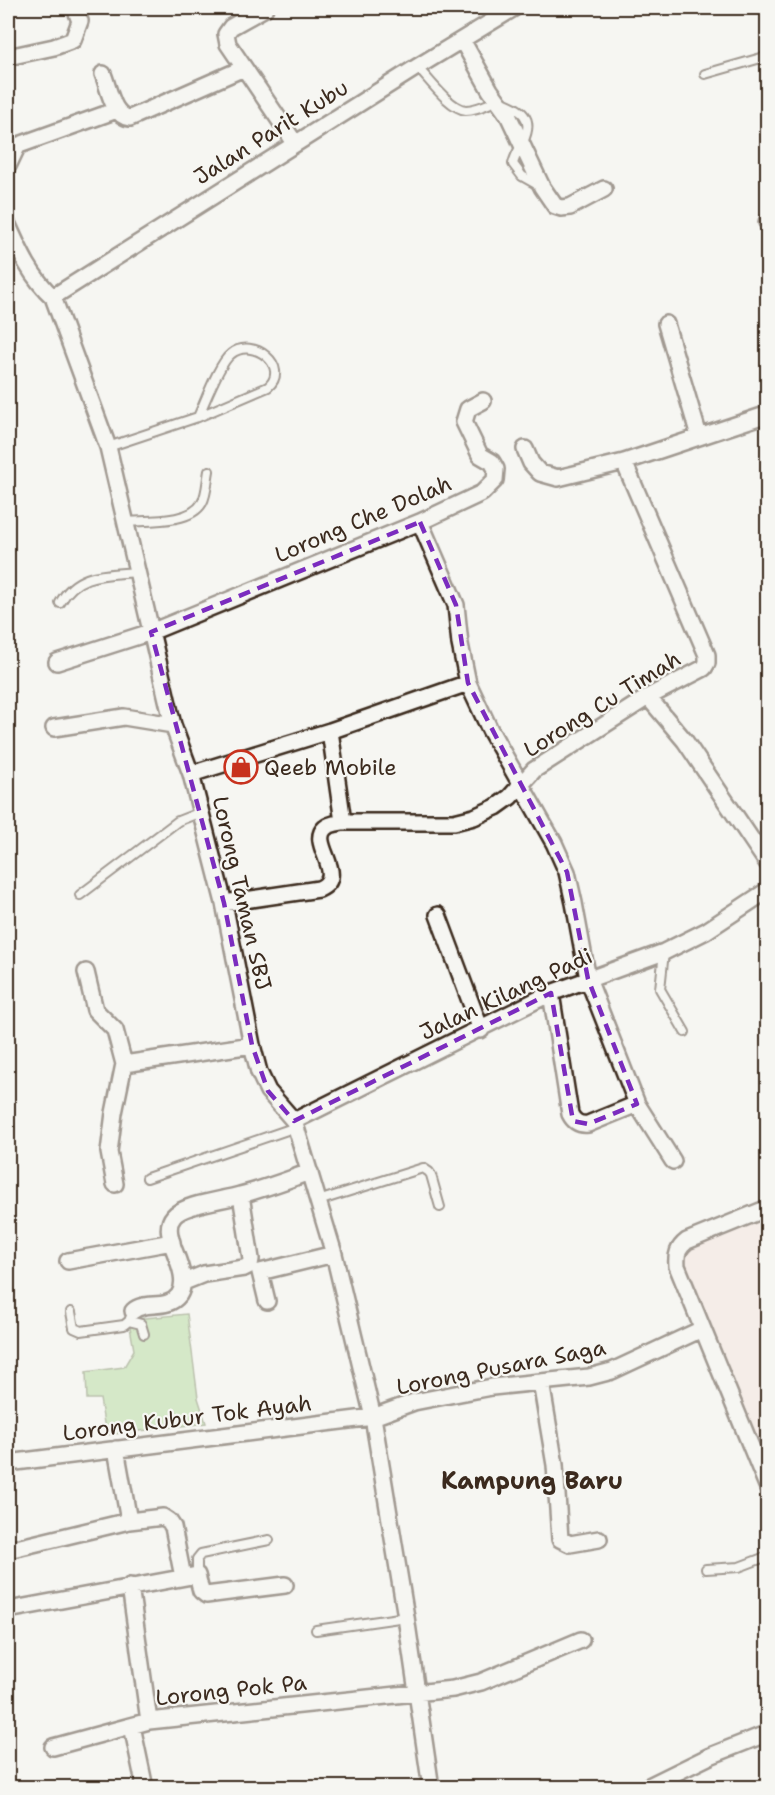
<svg xmlns="http://www.w3.org/2000/svg" width="775" height="1795" font-family="'Shantell Sans',sans-serif">
	<rect width="100%" height="100%" fill="#f6f6f2"/>
	<filter id="ink" filterUnits="userSpaceOnUse"><feTurbulence type="fractalNoise" baseFrequency=".0167" numOctaves="2"/><feDisplacementMap in="SourceGraphic" scale="12" xChannelSelector="R" yChannelSelector="G"/><feConvolveMatrix kernelMatrix="1 2 1 2 8 2 1 2 1" color-interpolation-filters="sRGB"/></filter>
	<g filter="url(#ink)">
		<path fill="#f3e2db" d="M767,1216V1463L676,1256Z"/>
		<path fill="#aed896" stroke="#74815a" stroke-width="1.5" d="M187,1314L198,1398L206,1423L106,1435L100,1399H87L86,1372L124,1367L134,1350L130,1327L135,1319Z"/>
		<g fill="none" stroke-linecap="round" stroke-linejoin="round">
			<defs>
				<path id="lane" d="M417,67C428,78 450,109 466,110C477,110 488,104 498,100C519,109 536,115 523,142C519,150 515,155 513,164L522,176L538,185
					M705,74L768,56
					M108,447L198,417L268,387C291,367 253,336 231,354C219,363 205,402 198,417
					M125,522C146,520 190,524 202,503C207,494 207,481 209,471
					M60,603C77,572 105,575 137,572
					M80,895L178,821L201,812
					M664,952L660,989L685,1032
					M147,1178L296,1127
					M318,1201L423,1168L429,1172L431,1175L440,1207
					M71,1312L74,1328L81,1331L124,1325L129,1321L133,1311
					M129,1321L141,1324L144,1334
					M706,1569L739,1567L768,1556
					M197,1575V1559L201,1554L269,1540
					M316,1630L406,1617"/>
				<path id="street" d="M265,8L231,27L226,34L228,44L295,143
					M462,40L490,90L508,115L542,187L555,206L561,208L570,207L604,189
					M8,57L54,47L73,40L80,21L75,8
					M103,74C109,88 112,116 130,118L244,68
					M8,149L117,110
					M8,166L17,147
					M767,222H768
					M8,225C20,252 31,277 53,297L108,447L173,725L191,774L224,903L252,1045L259,1072L268,1091L294,1121L334,1254L373,1417L406,1617L431,1788
					M53,297L417,67L514,8
					M666,324L699,436
					M525,449L531,463L540,473L558,478L624,462L768,414
					M420,522L456,605L460,644L468,683
					M57,662L151,632L420,522L482,493L495,480L496,469L492,462L480,455L464,422L468,409L483,401
					M648,697L685,741L768,864
					M54,728L124,717L173,725
					M330,731L343,822
					M191,774L330,731L468,683L490,730L554,843L567,872L574,903L588,979L637,1104L673,1161
					M224,903L319,889C349,876 308,843 325,828C329,824 338,823 343,822H454L474,817L496,807L510,797L534,770L648,697L704,668L707,663V655L624,462
					M438,915L481,1030
					M86,972L95,1010L115,1030L124,1064L114,1113L109,1152L115,1184
					M551,993L570,1114C574,1122 579,1125 588,1124L637,1104
					M124,1064L252,1045
					M294,1121L551,993L664,952L706,931L768,890
					M768,1208L687,1241C678,1248 676,1254 677,1266L768,1488
					M68,1261L172,1242
					M184,1282L204,1274L244,1268L250,1265L251,1259L241,1195
					M267,1301L260,1272L334,1254
					M133,1311C145,1300 167,1311 179,1295C188,1281 178,1261 173,1247C170,1236 166,1225 174,1216C184,1204 224,1200 240,1195C264,1189 287,1180 310,1172
					M541,1382L555,1465L560,1539L570,1544L599,1539
					M116,1449L129,1521
					M8,1463L373,1417L414,1402L460,1393L492,1387L589,1377L612,1371L702,1329
					M8,1550L129,1521L163,1517L169,1521L173,1527L183,1577
					M130,1586L149,1721
					M8,1610L197,1575L201,1591L206,1595L285,1585
					M132,1726L145,1788
					M53,1747L149,1721L453,1689L481,1682L581,1640
					M645,1788L710,1756L768,1733"/>
			</defs>
			<use href="#lane" stroke="#3b2a1e" stroke-width="12"/>
			<use href="#street" stroke="#3b2a1e" stroke-width="20"/>
			<use href="#lane" stroke="#f6f6f2" stroke-width="8"/>
			<use href="#street" stroke="#f6f6f2" stroke-width="15"/>
		</g>
	</g>
	<path d="M0 0H775V1795H0ZM420,522L456,605L468,683L567,872L588,979L637,1104L588,1124L573,1121L551,993L294,1121L268,1091L252,1045L224,903L151,632Z" fill="#f6f6f2" fill-opacity=".55" fill-rule="evenodd"/>
	<path fill="none" stroke="#7b2cbf" stroke-width="4.5" stroke-dasharray="12 8" stroke-linejoin="round" d="M420,522L456,605L468,683L567,872L588,979L637,1104L588,1124L573,1121L551,993L294,1121L268,1091L252,1045L224,903L151,632Z"/>
	<defs>
		<symbol id="shop-ring" viewBox="-11 -11 22 22"><circle r="9.5" fill="#f6f6f2" stroke="#c8321e" stroke-width="1.5"/><path d="M-5-2.5h2.3a2.7 3.5 0 0 1 5.4 0H5L5.5 6h-11ZM-1.5-2.5h3a1.5 2.3 0 0 0-3 0Z" fill="#c8321e"/></symbol>
	</defs>
	<g fill-rule="evenodd">
		<use href="#shop-ring" x="222" y="748" width="38" height="38"/>
	</g>
	<g text-anchor="middle" dominant-baseline="central" stroke-width="4.5" stroke-linejoin="round" paint-order="stroke">
		<g font-size="22" fill="#3b2a1e" stroke="#f6f6f2">
			<text transform="translate(271 132) rotate(-32)">Jalan Parit Kubu</text>
			<text transform="translate(363 519) rotate(-23)">Lorong Che Dolah</text>
			<text transform="translate(602 704) rotate(-32)">Lorong Cu Timah</text>
			<text transform="translate(242 893) rotate(77)">Lorong Taman SBJ</text>
			<text transform="translate(506 994) rotate(-25)">Jalan Kilang Padi</text>
			<text transform="translate(501 1367) rotate(-11)">Lorong Pusara Saga</text>
			<text transform="translate(187 1418) rotate(-7)">Lorong Kubur Tok Ayah</text>
			<text transform="translate(231 1690) rotate(-6)">Lorong Pok Pa</text>
		</g>
		<g font-size="22" fill="#3b2a1e" stroke="#f6f6f2" text-anchor="start">
			<text x="264" y="767">Qeeb Mobile</text>
		</g>
		<g font-size="24" font-weight="bold" fill="#3b2a1e" stroke="#f6f6f2">
			<text x="532" y="1481">Kampung Baru</text>
		</g>
	</g>
	<rect width="775" height="1795" fill="none" stroke="#f6f6f2" stroke-width="30"/>
	<rect x="15" y="15" width="745" height="1765" fill="none" stroke="#3b2a1e" stroke-width="2" filter="url(#ink)"/>
</svg>
